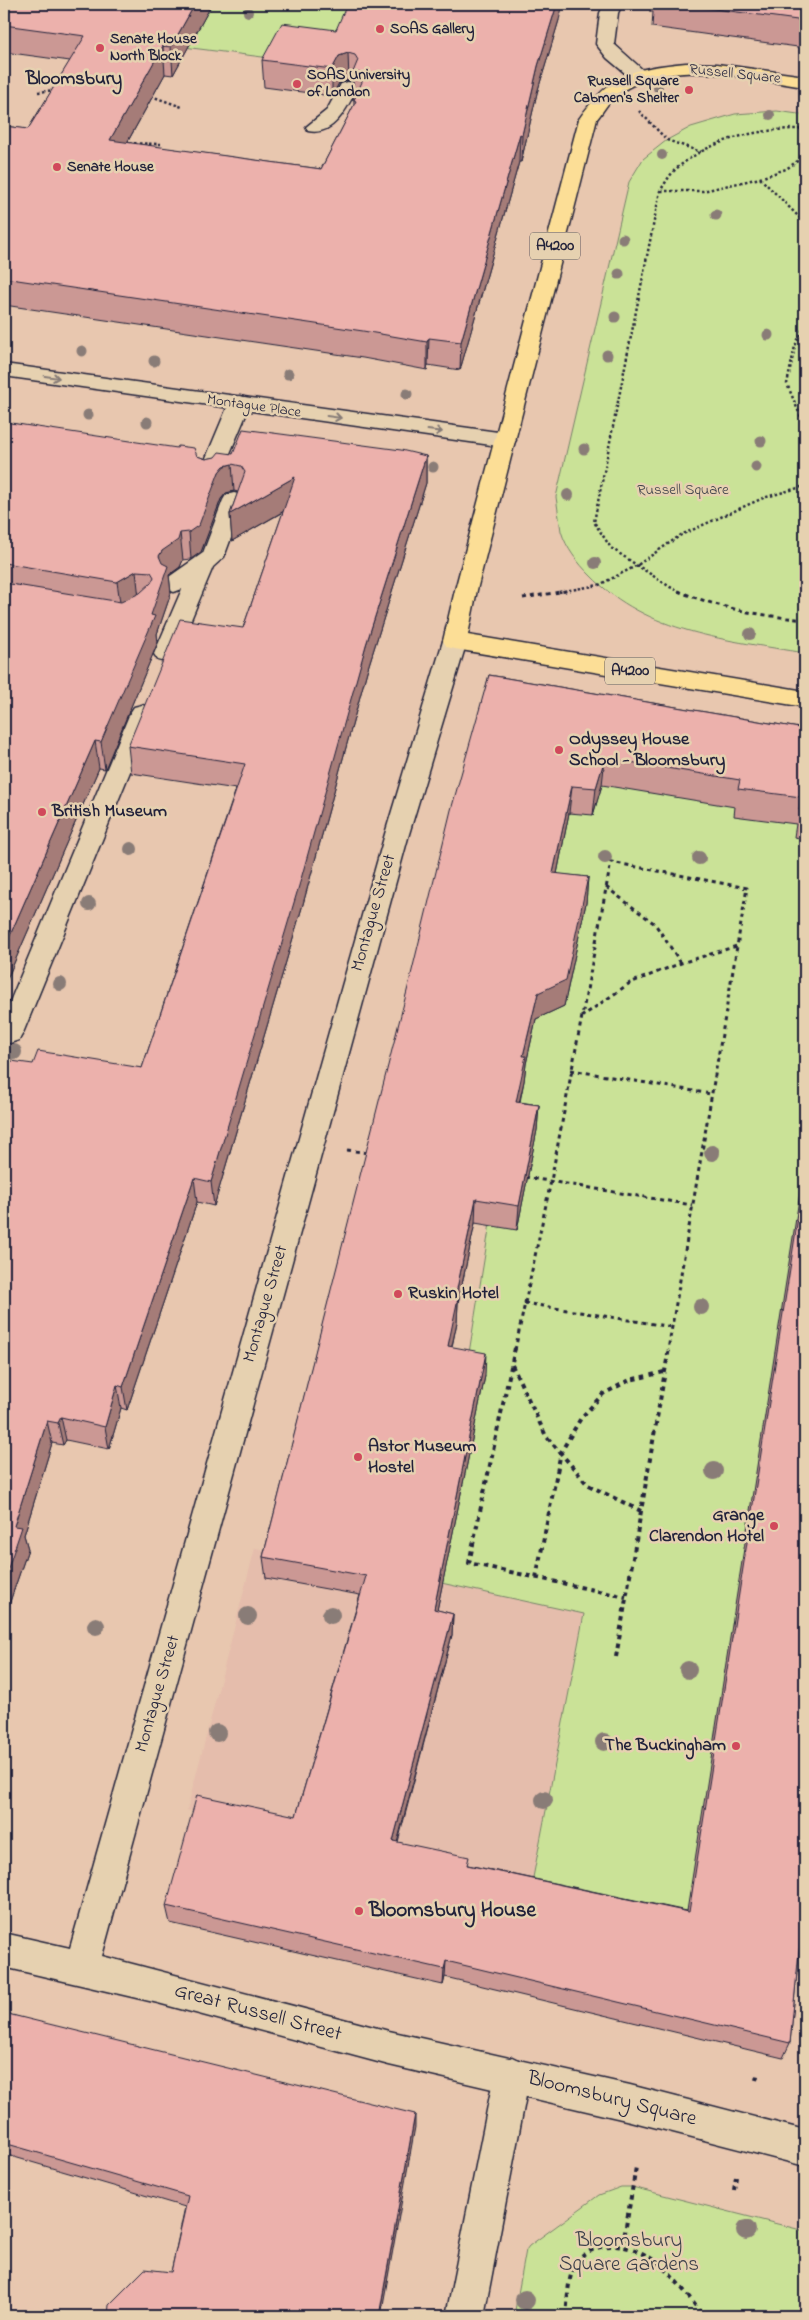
<svg xmlns="http://www.w3.org/2000/svg" width="809" height="2320" font-family="'Indie Flower',sans-serif">
	<rect width="100%" height="100%" fill="#e8c7af"/>
	<filter id="ink" filterUnits="userSpaceOnUse"><feTurbulence type="fractalNoise" baseFrequency=".02" numOctaves="2"/><feDisplacementMap in="SourceGraphic" scale="10" xChannelSelector="R" yChannelSelector="G"/><feConvolveMatrix kernelMatrix="1 2 1 2 8 2 1 2 1" color-interpolation-filters="sRGB"/></filter>
	<g filter="url(#ink)">
		<path fill="#e5bdac" d="M255,1548L432,1581L584,1613L531,1888L187,1810Z"/>
		<path fill="#cae297" stroke="#768269" d="M192,4H353L333,46L278,59L168,45Z
			M777,111L805,115V653C729,640 647,634 590,575C578,563 566,548 561,531C559,520 558,508 556,497L629,182L643,159L667,140L691,127L735,114Z
			M566,755L805,796V1425L729,1938L531,1888L584,1614L432,1581Z
			M621,2187H632L805,2231V2316H514L526,2250L529,2246L599,2195Z"/>
		<g fill="none" stroke-linecap="round" stroke-linejoin="round">
			<defs>
				<path id="lane" d="M348,82L355,84L357,88C348,106 334,137 308,131L306,127L327,110L341,84Z
					M240,396L247,398L251,403L220,477L217,482L209,484L201,482L198,477L229,403L233,398Z
					M234,493L242,495L245,500L224,557L213,567L174,660L166,662L158,660L154,654L182,589L174,592L166,589L163,584L166,579L203,553L223,500L226,495Z
					M142,705L150,707L154,713L23,1033L19,1040L10,1043L4,1041V1016L130,713L134,707Z"/>
				<path id="street" d="M604,4H622L618,13L614,44L644,71L647,75L644,79H632L607,58L596,44L600,13Z
					M512,2057L524,2063L530,2075L484,2316H446L494,2075L500,2063Z"/>
				<path id="secondary" d="M4,364L505,433L513,435L516,440L513,445L505,447L4,376Z
					M455,633L463,635L467,641L409,834L102,1956L389,2031L630,2085L805,2130V2166L630,2121L389,2065L158,2003L4,1967V1933L70,1948L385,834L443,641L447,635Z"/>
				<path id="primary" d="M686,63L717,64L805,76V87C745,79 666,54 613,98C607,104 602,113 597,119L477,590L468,635L805,691V707L455,649L447,647L443,641L455,590L579,119C610,74 633,68 686,63Z"/>
			</defs>
			<use href="#lane" stroke="#22223b" stroke-width="3"/>
			<use href="#street" stroke="#22223b" stroke-width="3"/>
			<use href="#secondary" stroke="#22223b" stroke-width="3"/>
			<use href="#primary" stroke="#22223b" stroke-width="3"/>
			<path stroke="#22223b" stroke-width="2.5" stroke-dasharray="2.5 2.5" stroke-linecap="butt" d="M38,92L55,90
				M151,96L182,107
				M639,111L667,140L701,152
				M124,143L161,144
				M760,178L805,223
				M661,191H703L760,178L786,169L805,156
				M805,325L795,346L787,384L805,427
				M559,592L599,585L636,566L681,535L763,498L805,486
				M681,592L670,587L611,548L594,522L660,191C665,184 669,175 676,169C710,139 760,128 805,129"/>
			<path stroke="#22223b" stroke-width="3" stroke-dasharray="4 4" stroke-linecap="butt" d="M678,591C722,609 758,615 805,620
				M523,598L566,591
				M606,887L655,924L681,963
				M581,1017L630,983L681,963L737,946
				M571,1070L711,1094
				M347,1150L369,1153
				M525,1177L692,1205
				M524,1303L672,1327
				M515,1350L551,1181L611,862L747,888L668,1350"/>
			<path stroke="#22223b" stroke-width="4" stroke-dasharray="4.5 4.5" stroke-linecap="butt" d="M515,1348L469,1563L626,1597
				M512,1365L546,1436L588,1485L641,1511
				M536,1578L561,1452L581,1418L603,1394L630,1380L664,1372
				M616,1657L669,1348
				M756,2080L758,2072
				M734,2190L736,2177
				M623,2244L636,2167
				M566,2316C568,2300 567,2282 574,2267C579,2257 590,2249 601,2247C649,2239 678,2282 703,2316"/>
			<use href="#lane" fill="#e6d1b0" fill-rule="evenodd"/>
			<use href="#street" fill="#e6d1b0" fill-rule="evenodd"/>
			<use href="#secondary" fill="#e6d1b0" fill-rule="evenodd"/>
			<use href="#primary" fill="#fcde96" fill-rule="evenodd"/>
		</g>
		<g fill="#897c77">
			<circle cx="248" cy="12" r="5"/>
			<circle cx="658" cy="88" r="5"/>
			<circle cx="770" cy="115" r="5"/>
			<circle cx="662" cy="155" r="5"/>
			<circle cx="716" cy="215" r="5.5"/>
			<circle cx="623" cy="239" r="5.5"/>
			<circle cx="619" cy="274" r="5.5"/>
			<circle cx="615" cy="317" r="5.5"/>
			<circle cx="768" cy="335" r="5.5"/>
			<circle cx="82" cy="351" r="5.5"/>
			<circle cx="607" cy="355" r="5.5"/>
			<circle cx="154" cy="361" r="5.5"/>
			<circle cx="288" cy="374" r="5.5"/>
			<circle cx="407" cy="394" r="5.5"/>
			<circle cx="88" cy="415" r="5.5"/>
			<circle cx="147" cy="422" r="5.5"/>
			<circle cx="761" cy="441" r="5.5"/>
			<circle cx="584" cy="449" r="5.5"/>
			<circle cx="433" cy="467" r="5.5"/>
			<circle cx="756" cy="467" r="5.5"/>
			<circle cx="568" cy="495" r="6"/>
			<circle cx="595" cy="563" r="6"/>
			<circle cx="750" cy="634" r="6"/>
			<circle cx="131" cy="849" r="7"/>
			<circle cx="605" cy="857" r="7"/>
			<circle cx="699" cy="858" r="7"/>
			<circle cx="89" cy="904" r="7"/>
			<circle cx="60" cy="984" r="7"/>
			<circle cx="14" cy="1052" r="8"/>
			<circle cx="712" cy="1153" r="8"/>
			<circle cx="701" cy="1307" r="8"/>
			<circle cx="714" cy="1471" r="9"/>
			<circle cx="331" cy="1615" r="9"/>
			<circle cx="248" cy="1616" r="9"/>
			<circle cx="96" cy="1626" r="9"/>
			<circle cx="688" cy="1670" r="9"/>
			<circle cx="217" cy="1733" r="9"/>
			<circle cx="604" cy="1742" r="9"/>
			<circle cx="544" cy="1800" r="9"/>
			<circle cx="746" cy="2230" r="10"/>
			<circle cx="525" cy="2300" r="10"/>
		</g>
		<path fill="#cb9894" stroke="#22223b" d="M4,4H212L173,75L165,74L127,143L321,169L354,105L353,82L349,80L339,83L332,96L264,87L262,60L336,30L559,20L537,93L521,162H519L460,370L428,365L427,370L363,358L4,305V126L28,129L70,61L4,52Z
			M650,4H805V48L652,27L653,12H650Z
			M4,422L197,456L206,459L233,454L426,456V483L367,671L303,904L214,1206L197,1202L127,1410L121,1408L109,1449L66,1440L63,1445L52,1443L24,1535L28,1549L4,1619L33,1064L142,1068L236,789L131,773L128,746L243,628L283,512L232,541L230,514L238,492L234,491L226,493L221,499L201,552L191,559L183,560L180,567L169,575L171,593L157,634L158,642L105,769L99,768L4,986Z
			M489,675L805,729V839L794,837L796,824L734,816L735,807L602,785L593,815L569,813L557,874L588,877L586,903L564,1006L536,1019L526,1064L524,1081L520,1102L539,1105L537,1130L517,1230L475,1223L458,1303L457,1322L452,1347L485,1376L437,1610L453,1614L452,1635L398,1842L468,1865L687,1911L805,1161V1901H804L790,2043L783,2058L445,1977L443,1985L170,1923L166,1906L296,1816L360,1595L266,1578L263,1557Z
			M4,2013L415,2127L171,2272L185,2207L4,2154Z"/>
		<path fill="#a57c78" stroke="#22223b" d="M195,4H212L173,75L171,47Z
			M557,4H563L559,20L537,93L521,162L522,135L538,66Z
			M163,46L165,74L113,168L110,140Z
			M348,53L349,80L339,83L332,96V69L339,56Z
			M520,134L519,162L460,370L461,342Z
			M429,338L428,365L427,370V342Z
			M426,456V483L367,671L303,904L214,1206L211,1182L366,645Z
			M232,464L234,491L226,493L221,499L201,552L191,559L189,532L219,472L224,466Z
			M295,477L296,504L232,541L230,514Z
			M180,533L183,560L180,567L169,575L171,593L157,634L158,642L105,769L101,742L151,615L159,556L162,551Z
			M136,571L139,598L121,609L117,582Z
			M95,741L99,768L4,986V949Z
			M605,758L602,785L593,815L596,788Z
			M572,786L569,813L552,899L553,873Z
			M588,877L586,903L564,1006L536,1019L526,1064L524,1081L514,1126L516,1102L523,1056L538,993Z
			M539,1105L537,1130L517,1230L519,1206Z
			M194,1178L197,1202L127,1410L123,1387Z
			M476,1199L475,1223L458,1303L457,1322L447,1369L448,1346L455,1298Z
			M486,1353L485,1376L433,1630L434,1609Z
			M117,1385L121,1408L109,1449L105,1427Z
			M61,1417L66,1440L63,1445L58,1423Z
			M47,1421L52,1443L24,1535L28,1549L4,1619V1580L14,1526Z
			M453,1614L452,1635L393,1858V1841Z
			M446,1961L445,1977L443,1985L444,1969Z
			M415,2114V2127L381,2316H379Z"/>
		<path fill="#ecb1ac" stroke="#22223b" d="M4,4H195L171,47L163,46L110,140L321,169L356,101L354,100L366,73L353,72L358,60L355,55L348,53L339,56L332,69L262,60L282,23L336,30L347,4H557L538,66L522,135L520,134L461,342L429,338L427,342L363,331L4,278V126L28,129L85,36L4,25Z
			M677,4H805V21Z
			M4,422L177,448L178,446L194,448L197,456L206,459L215,457L219,452L233,454L243,429L401,450L426,456L366,645L301,879L211,1182L194,1178L123,1387L117,1385L105,1427L61,1417L58,1423L47,1421L14,1526L22,1527L4,1580V1060L33,1064L38,1051L142,1068L245,764L128,746L180,619L243,628L295,477L230,514L245,472L241,466L232,464L224,466L219,472L199,525L189,532L180,533L178,540L162,551L159,556L162,563L168,566L151,615L155,616L101,742L95,741L4,949V583L121,602L140,593L151,583L154,577L151,572L136,571L117,582L4,563Z
			M489,675L805,729V811L799,810L801,797L738,789L740,780L605,758L596,788L572,786L553,873L588,877L566,980L538,993L523,1056H526L516,1102L539,1105L519,1206L476,1199L455,1298H458L448,1346L486,1353L434,1609L453,1614L393,1841L469,1857L467,1865L689,1912L805,1173V1892L790,2043L446,1961L444,1969L166,1906L197,1795L296,1816L366,1576L263,1557L408,987L451,810Z
			M4,2013L415,2114L379,2316H108L109,2305L145,2269L171,2272L188,2196L4,2143Z"/>
		<defs><path id="oneway-shaft" d="M-6 0H5M1.5-3L5.5 0L1.5 3" fill="none" stroke-width="1.6" stroke-linecap="round" stroke-linejoin="round" transform="scale(1.25)"/></defs>
		<g stroke="#847a76">
			<use href="#oneway-shaft" transform="translate(52 377) rotate(8)"/>
			<use href="#oneway-shaft" transform="translate(334 417) rotate(8)"/>
			<use href="#oneway-shaft" transform="translate(435 431) rotate(7)"/>
		</g>
	</g>
	<g fill="#d1495b" stroke="#e6d1b0" stroke-width="2">
		<circle cx="380" cy="29" r="5"/>
		<circle cx="100" cy="48" r="5"/>
		<circle cx="297" cy="84" r="5"/>
		<circle cx="689" cy="90" r="5"/>
		<circle cx="57" cy="167" r="5"/>
		<circle cx="559" cy="750" r="5"/>
		<circle cx="42" cy="812" r="5"/>
		<circle cx="398" cy="1294" r="5"/>
		<circle cx="358" cy="1457" r="5"/>
		<circle cx="774" cy="1526" r="5"/>
		<circle cx="736" cy="1746" r="5"/>
		<circle cx="359" cy="1911" r="5"/>
	</g>
	<g text-anchor="middle" dominant-baseline="central" stroke-width="5" stroke-linejoin="round" paint-order="stroke">
		<g font-size="15" font-weight="bold" fill="#22223b" stroke="#e6d1b0" text-anchor="start">
			<text x="390" y="29">SOAS Gallery</text>
			<text x="110" y="39">Senate House<tspan x="110" dy="17">North Block</tspan></text>
			<text x="307" y="75">SOAS University<tspan x="307" dy="17">of London</tspan></text>
			<text x="679" y="81" text-anchor="end">Russell Square<tspan x="679" dy="17">Cabmen's Shelter</tspan></text>
			<text x="67" y="167">Senate House</text>
		</g>
		<g font-size="15" fill="#22223b" stroke="#e6d1b0">
			<text transform="translate(735 74) rotate(6)">Russell Square</text>
			<text transform="translate(254 406) rotate(8)">Montague Place</text>
		</g>
		<g font-size="15" fill="#3b3f49" stroke="#e6d1b0">
			<text x="683" y="490">Russell Square</text>
		</g>
		<g fill="#e6d1b0" stroke="#5d565e" stroke-width="1">
			<rect x="530" y="232.5" width="50" height="27" rx="4"/>
			<rect x="605" y="657.5" width="50" height="27" rx="4"/>
		</g>
		<g font-size="16" font-weight="bold" fill="#22223b">
			<text x="555" y="246">A4200</text>
			<text x="630" y="671">A4200</text>
		</g>
		<g font-size="18" font-weight="bold" fill="#22223b" stroke="#e6d1b0" text-anchor="start">
			<text x="569" y="740">Odyssey House<tspan x="569" dy="21">School - Bloomsbury</tspan></text>
			<text x="52" y="812">British Museum</text>
			<text x="408" y="1294">Ruskin Hotel</text>
			<text x="368" y="1447">Astor Museum<tspan x="368" dy="21">Hostel</tspan></text>
			<text x="764" y="1516" text-anchor="end">Grange<tspan x="764" dy="21">Clarendon Hotel</tspan></text>
			<text x="726" y="1746" text-anchor="end">The Buckingham</text>
		</g>
		<g font-size="18" fill="#22223b" stroke="#e6d1b0">
			<text transform="translate(374 913) rotate(-74)">Montague Street</text>
			<text transform="translate(266 1304) rotate(-74)">Montague Street</text>
			<text transform="translate(158 1694) rotate(-74)">Montague Street</text>
		</g>
		<g font-size="19" font-weight="bold" fill="#22223b" stroke="#e6d1b0">
			<text x="74" y="79">Bloomsbury</text>
		</g>
		<g font-size="21" font-weight="bold" fill="#22223b" stroke="#e6d1b0" text-anchor="start">
			<text x="369" y="1911">Bloomsbury House</text>
		</g>
		<g font-size="21" fill="#22223b" stroke="#e6d1b0">
			<text transform="translate(258 2013) rotate(15)">Great Russell Street</text>
			<text transform="translate(612 2099) rotate(14)">Bloomsbury Square</text>
		</g>
		<g font-size="21" fill="#3b3f49" stroke="#e6d1b0">
			<text x="629" y="2241">Bloomsbury<tspan x="629" dy="24">Square Gardens</tspan></text>
		</g>
	</g>
	<rect width="809" height="2320" fill="none" stroke="#e6d1b0" stroke-width="20"/>
	<rect x="10" y="10" width="789" height="2300" fill="none" stroke="#22223b" stroke-width="2" filter="url(#ink)"/>
</svg>
